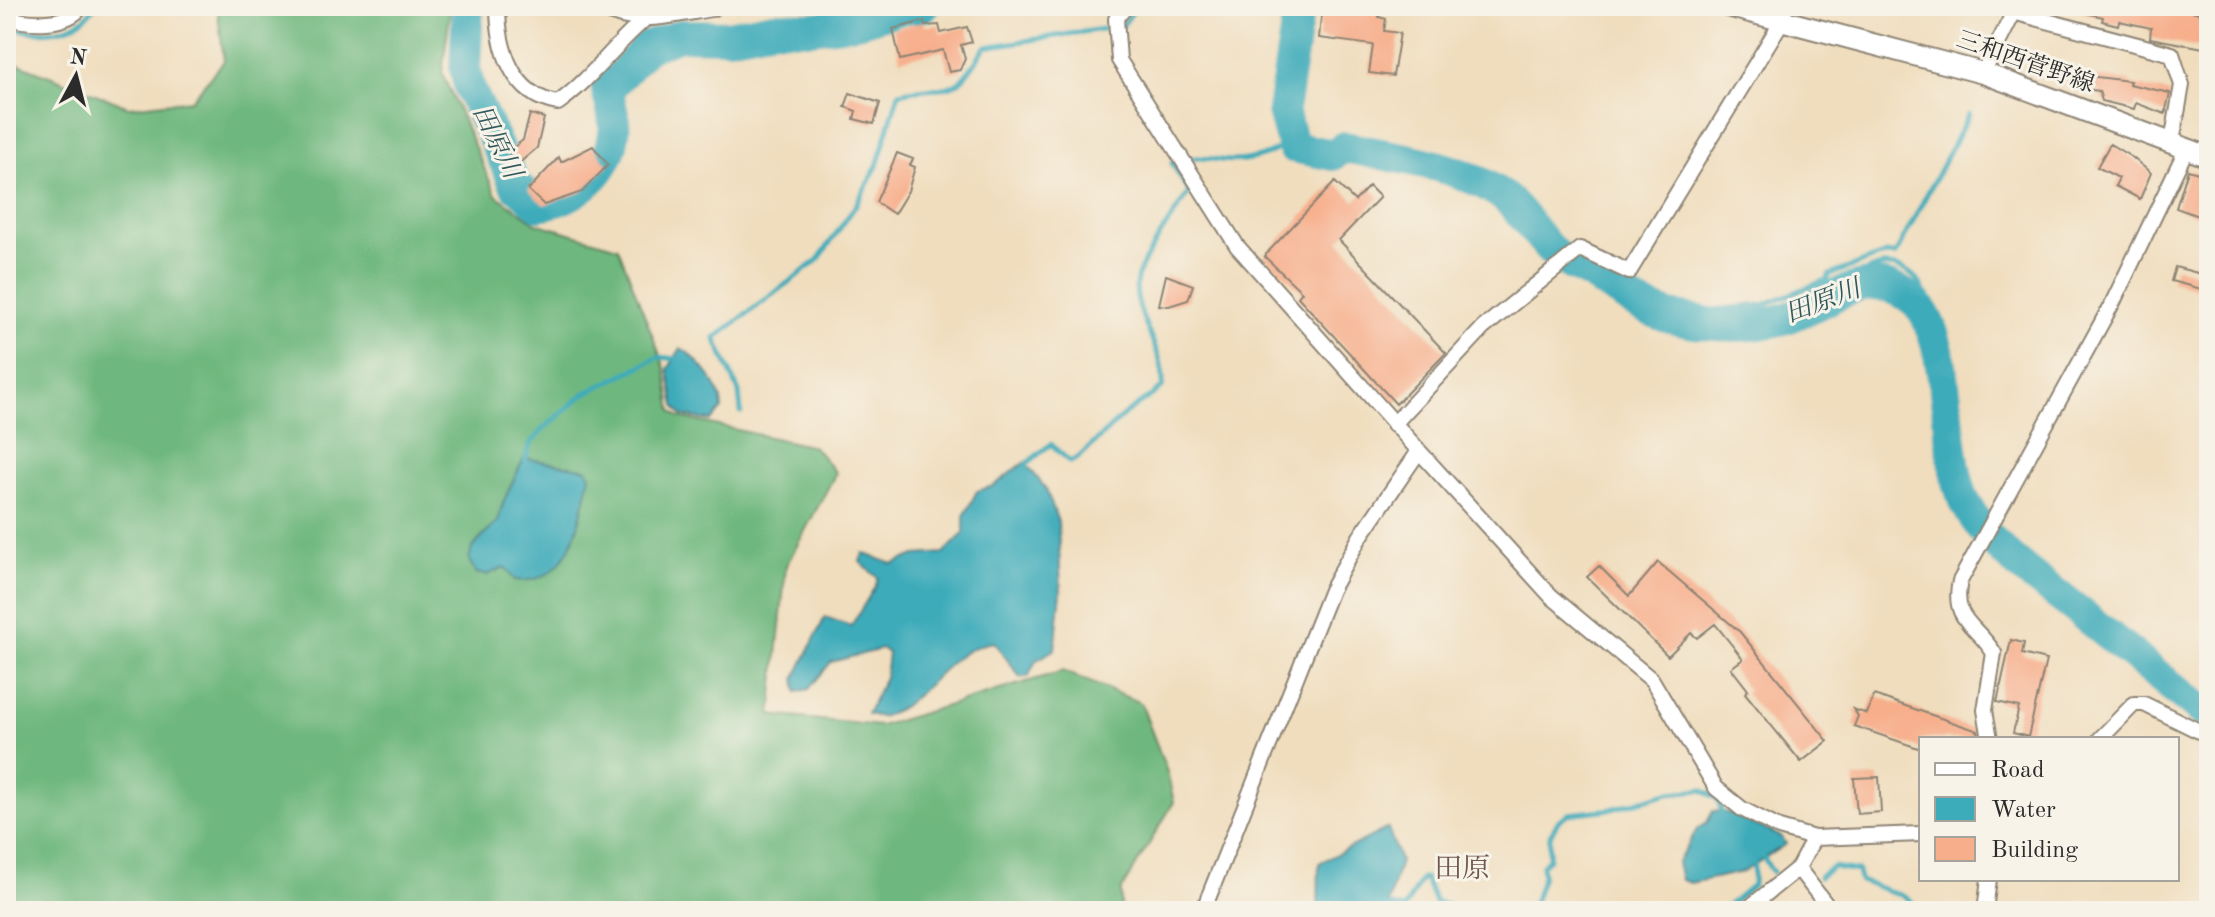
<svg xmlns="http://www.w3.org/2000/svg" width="2215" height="917" font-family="'Old Standard TT','Noto Serif JP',serif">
	<rect width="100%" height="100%" fill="#f7f3e8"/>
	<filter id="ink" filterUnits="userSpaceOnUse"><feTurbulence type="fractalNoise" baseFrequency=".0125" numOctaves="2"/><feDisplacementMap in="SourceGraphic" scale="16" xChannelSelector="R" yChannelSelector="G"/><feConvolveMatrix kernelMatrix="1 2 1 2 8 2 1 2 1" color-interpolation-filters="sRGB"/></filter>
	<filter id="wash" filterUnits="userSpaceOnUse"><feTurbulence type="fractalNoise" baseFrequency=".006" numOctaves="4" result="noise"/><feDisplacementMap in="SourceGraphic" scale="32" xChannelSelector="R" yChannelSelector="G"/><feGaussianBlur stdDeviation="1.8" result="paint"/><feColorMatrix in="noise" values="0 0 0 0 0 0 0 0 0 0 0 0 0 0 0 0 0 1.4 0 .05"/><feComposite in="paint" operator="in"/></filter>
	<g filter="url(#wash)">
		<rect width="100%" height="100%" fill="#f0ddbd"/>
		<path fill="#6eb77e" stroke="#4c7154" stroke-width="2" fill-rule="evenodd" d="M217,6H451L442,73L496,195L536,223L618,247L665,368L672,411L679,417L814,447L836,473L786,566L771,715L880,726L1063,671L1141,703L1167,772L1174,802L1121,891V911H6V59L129,107L191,100L224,61ZM524,458L510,572L505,567L498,568L472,548L499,520C499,506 517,474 524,458Z"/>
		<path fill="#3cabba" stroke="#346b72" stroke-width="2" d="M681,348C698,358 722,387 722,409L711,421L682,415L675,406L668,369Z
			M524,458L587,469L590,476C580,518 572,587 515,580L505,567L487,575L476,573L469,560L472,548L499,520C499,506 517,474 524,458Z
			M1025,462L1046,489L1058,522L1061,592L1055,649L1036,661L1028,677H1020L994,642C943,649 927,703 881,717L867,714L885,677L888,653L882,649L831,662L809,689L797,692L795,679L825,617L851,626L876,585L878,578L860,562L863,553L893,564L915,555L944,553L964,533V516L977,491L993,486Z
			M1713,811L1730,813L1782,837L1786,844L1743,872L1690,883L1681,880L1677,863L1698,828L1706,824Z
			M1388,828L1400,861L1387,907L1384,911H1318L1319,863Z"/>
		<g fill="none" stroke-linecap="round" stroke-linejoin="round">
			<path stroke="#3cabba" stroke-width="5" d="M6,26C36,36 77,35 95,6
				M1188,159C1201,156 1208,159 1220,160C1246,163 1269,157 1289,142
				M1519,208L1538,222L1585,272L1674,303L1714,310L1763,305L1828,279L1829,275L1886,254L1895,255L1969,114
				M1844,291C1855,282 1868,267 1883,266C1908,264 1932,286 1924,312
				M741,412L739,392L715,338L818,260L856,205L877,166L899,93C952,81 951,104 985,47L1122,26L1137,6
				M525,461L530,444L543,429L584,394L659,357L678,359
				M1025,465L1051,444L1070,462L1078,458L1125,414L1162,388C1170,356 1130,314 1137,279C1141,260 1177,211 1189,192L1172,163L1175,162
				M1763,857L1773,872
				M1819,877L1833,867L1858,871L1860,881L1903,896L1920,907
				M1384,905L1404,909L1422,878H1425L1435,902L1471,911
				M1531,911L1543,876L1542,865L1549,859L1550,835L1559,820L1568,814L1612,809L1668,793L1702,790L1718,799L1723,816
				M1721,911L1753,885L1754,859"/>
			<path stroke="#3cabba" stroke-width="32" d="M468,6L465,68L469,87L516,186L539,205C575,200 610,172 614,133C616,120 610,104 607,90L647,47L680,35L728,36L774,27L812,28L857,22L904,8L924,6
				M1299,6L1283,111L1293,147L1333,155L1344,147C1393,157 1451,163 1494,190C1522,207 1533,234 1556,255C1565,263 1577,267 1587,273C1613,288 1638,308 1667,317C1700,327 1747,329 1780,320C1825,308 1862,264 1909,297C1955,328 1941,453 1965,502C1988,549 2038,579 2077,610C2121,645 2165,682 2209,716"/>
		</g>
		<g id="blocks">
			<path fill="#f7ae8b" d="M1322,6H1380L1379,17L1386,19L1384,31L1400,33L1393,76L1369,73L1373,45L1319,38Z
				M2082,6H2171L2196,12L2209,18V49L2150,38L2151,28L2119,21L2118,25L2102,21L2103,17L2081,12Z
				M924,21L925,26L939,25L941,33L967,27L972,42L961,45L965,59L960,70L949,72L943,50L900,60L893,29Z
				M2080,75L2130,81L2129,84L2170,93L2165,114L2136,103L2134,109L2102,101L2099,91L2078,88Z
				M850,93L880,103L874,124L854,119L856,111L845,107Z
				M530,114L544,118L537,148L518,164L508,152L523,140Z
				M2110,144L2133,158L2151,173L2140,199L2115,186L2119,178L2097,167Z
				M593,146L608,165L582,192L544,205L528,190L559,157L561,162Z
				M897,153L913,159L910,165L915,167L908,191L894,214L876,202Z
				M2188,170L2209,176V220L2176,208Z
				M1335,182L1355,201L1369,186L1380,197L1339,240L1446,353L1396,404L1298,297L1302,292L1264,256Z
				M2175,267L2209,276V291L2171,281Z
				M1166,275L1193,285L1188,300L1169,306L1159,305Z
				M1658,562L1740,632L1828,741L1801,762L1745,693L1748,690L1731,668L1743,659L1715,624L1697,638L1691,633L1668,656L1587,577L1599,566L1629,596Z
				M2011,640L2024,643L2022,654L2046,660L2028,737L2013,733L2019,707L1997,702Z
				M1874,695L1978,731L1980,739H1921V749L1854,726L1858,716L1853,709L1867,714Z
				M1879,777L1881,812L1857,814L1854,778Z"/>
		</g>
	</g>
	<g filter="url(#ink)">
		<use href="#blocks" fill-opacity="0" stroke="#8e8474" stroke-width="2"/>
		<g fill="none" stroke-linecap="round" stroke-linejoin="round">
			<defs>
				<path id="street" d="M498,6C498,48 512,96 558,103C593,78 616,42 650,15
					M1126,6L1116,19L1119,60L1237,246L1419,451L1360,537L1331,590L1203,911
					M2013,12L2172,54L2182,85L2172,142
					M6,17C28,24 67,27 82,6
					M1983,73L2017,6
					M1394,424L1483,328L1580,249L1629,272L1782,21
					M1419,451L1551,596L1652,680L1716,788L1742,809L1779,828L1814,838L1921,834
					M1990,739L1985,710L1994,653C1976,624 1951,621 1960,581L2113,302L2187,148
					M2100,739L2134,704H2144L2209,736
					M1814,838L1798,868L1831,911
					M1745,911L1798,868
					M1985,911L1989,879"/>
				<path id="secondary" d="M604,6C635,24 677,11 711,6
					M1727,6L1983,73L2209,157"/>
			</defs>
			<use href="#street" stroke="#8e8474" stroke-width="18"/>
			<use href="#secondary" stroke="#8e8474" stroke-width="24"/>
			<use href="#street" stroke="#fff" stroke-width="14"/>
			<use href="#secondary" stroke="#fff" stroke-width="20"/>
		</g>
	</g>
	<g text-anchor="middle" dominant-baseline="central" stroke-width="6" stroke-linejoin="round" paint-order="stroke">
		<g font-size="24" fill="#2b2b2b" stroke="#f7f3e8">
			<text transform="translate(2025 63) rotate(19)">三和西菅野線</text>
		</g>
		<g font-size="26" font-style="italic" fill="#31585d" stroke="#f7f3e8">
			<text transform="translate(496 142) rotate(64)">田原川</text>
			<text transform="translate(1823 302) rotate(-21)">田原川</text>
		</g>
		<g font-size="28" fill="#72594d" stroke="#f7f3e8">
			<text x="1462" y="870">田原</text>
		</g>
	</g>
	<rect width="2215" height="917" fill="none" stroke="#f7f3e8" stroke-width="32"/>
	<rect x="1919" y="737" width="260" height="144" fill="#f7f3e8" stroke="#a5a39c" stroke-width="2"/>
	<rect x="1935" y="763" width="40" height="12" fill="#ffffff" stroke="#a5a39c" stroke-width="2"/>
	<text x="1991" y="777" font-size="24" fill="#2b2b2b">Road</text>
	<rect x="1935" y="797" width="40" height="24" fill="#3cabba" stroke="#a5a39c" stroke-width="2"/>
	<text x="1991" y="817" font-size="24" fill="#2b2b2b">Water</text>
	<rect x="1935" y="837" width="40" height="24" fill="#f7ae8b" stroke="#a5a39c" stroke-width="2"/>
	<text x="1991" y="857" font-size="24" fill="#2b2b2b">Building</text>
	<g transform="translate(76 76) rotate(7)" stroke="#f7f3e8" stroke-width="6" paint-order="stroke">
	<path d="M0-6L14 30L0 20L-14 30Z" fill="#2b2b2b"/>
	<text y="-12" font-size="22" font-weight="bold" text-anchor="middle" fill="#2b2b2b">N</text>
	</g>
</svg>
